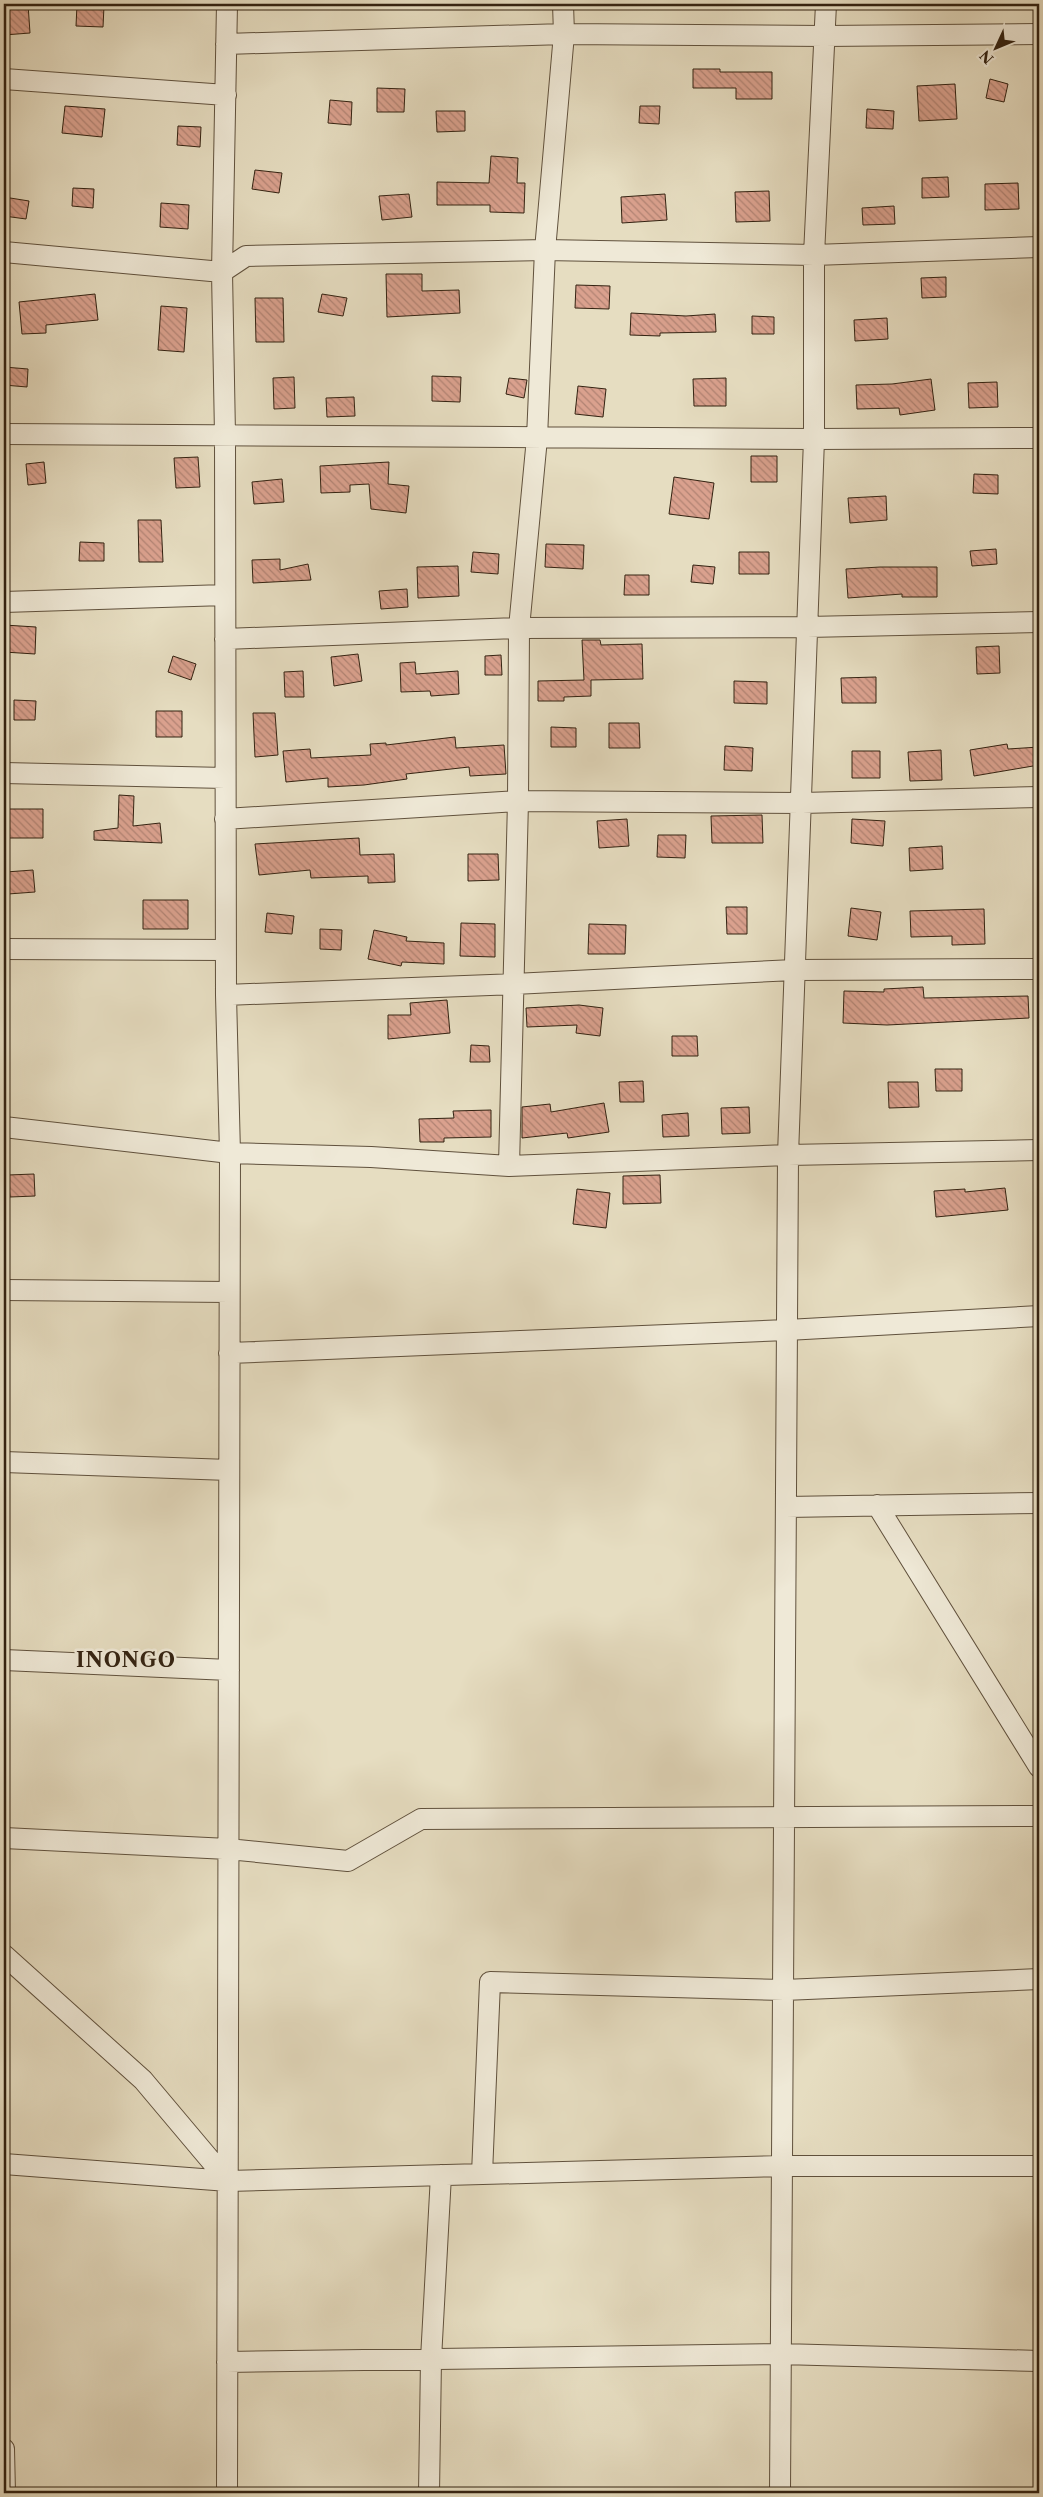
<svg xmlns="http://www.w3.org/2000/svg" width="1043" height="2497" font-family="'Libre Caslon Text',serif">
	<defs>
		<pattern id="building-back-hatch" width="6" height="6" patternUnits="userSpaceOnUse" patternTransform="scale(1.25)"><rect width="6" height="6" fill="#daa18e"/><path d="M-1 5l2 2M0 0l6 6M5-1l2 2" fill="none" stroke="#b18373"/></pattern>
	</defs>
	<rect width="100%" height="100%" fill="#e6ddc1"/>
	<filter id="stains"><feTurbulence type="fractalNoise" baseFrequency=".004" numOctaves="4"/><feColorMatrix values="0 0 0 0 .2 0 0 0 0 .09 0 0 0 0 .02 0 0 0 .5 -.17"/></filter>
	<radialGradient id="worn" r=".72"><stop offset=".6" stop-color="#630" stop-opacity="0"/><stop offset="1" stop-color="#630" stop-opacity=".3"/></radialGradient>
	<path fill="url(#building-back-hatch)" stroke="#321" d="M4,4H28L30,33L4,35Z
		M77,5L104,6L103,27L76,26Z
		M693,69H720V72H772V99H736V88H693Z
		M990,79L1008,84L1004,102L986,98Z
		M955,84L957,119L919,121L917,86Z
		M377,88L405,89L404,112H377Z
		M330,100L352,102L351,125L328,123Z
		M65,106L105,109L102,137L62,133Z
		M640,106H660L659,124L639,123Z
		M867,109L894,111L893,129L866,128Z
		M436,111H465V131L437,132Z
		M178,126L201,127L200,147L177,145Z
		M491,156L518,158L517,183H525L524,213L490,212V205H437V182L489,183Z
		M255,170L282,173L279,193L252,189Z
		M948,177L949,197L922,198V178Z
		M1018,183L1019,209L985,210V184Z
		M73,188L94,189L93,208L72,206Z
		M769,191L770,221L736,222L735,192Z
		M409,194L412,217L382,220L379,196Z
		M665,194L667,220L622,223L621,197Z
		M4,197L29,201L26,219L4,216Z
		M161,203L189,205L188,229L160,227Z
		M894,206L895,224L863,225L862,208Z
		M386,274H422V291L459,290L460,313L387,317Z
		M946,277V297L922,298L921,278Z
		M576,285L610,286L609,309L575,308Z
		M95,294L98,320L46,325V333L22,334L19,302Z
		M322,294L347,298L343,316L318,312Z
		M255,298H283L284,342H256Z
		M161,306L187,308L184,352L158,350Z
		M631,313L686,316L715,314L716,332L660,333V336L630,335Z
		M752,316L774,317V334H752Z
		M887,318L888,339L855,341L854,320Z
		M4,367L28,369L27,387L4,385Z
		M432,376L461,377L460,402L432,401Z
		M294,377L295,408L274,409L273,378Z
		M509,378L527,380L524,398L506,394Z
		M726,378V406H694L693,379Z
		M931,379L935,410L900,415L899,408L857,409L856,385L892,384Z
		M997,382L998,407L969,408L968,383Z
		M578,386L606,389L603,417L575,414Z
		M354,397L355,416L327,417L326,398Z
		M751,456H777V482H751Z
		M198,457L200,487L176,488L174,458Z
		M44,462L46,483L28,485L26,464Z
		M389,462L388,484L409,486L406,513L371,509L369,484L350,485V492L321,493L320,466Z
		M974,474L998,475V494L973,493Z
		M674,477L714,483L709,519L669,514Z
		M282,479L284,502L254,504L252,482Z
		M886,496L887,520L850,523L848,498Z
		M138,520H161L163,562H139Z
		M80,542L104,543V561H79Z
		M546,544L584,545L583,569L545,567Z
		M996,549L997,564L972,566L970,551Z
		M473,552L499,554L498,574L471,572Z
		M739,552H769V574H739Z
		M280,559V570L308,564L311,580L253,583L252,560Z
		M693,565L715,567L713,584L691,582Z
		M458,566L459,596L418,598L417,567Z
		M880,567H937V597H902V594L848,598L846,569Z
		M625,575H649V595H624Z
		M407,589L408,607L381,609L379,591Z
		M4,625L36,627L35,654L4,652Z
		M582,640H600L601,645L642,644L643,679L591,680V696L564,697V701H538V681L584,680Z
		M999,646L1000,673L977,674L976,647Z
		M358,654L362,681L334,686L331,657Z
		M501,655L502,675H485V656Z
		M173,656L196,664L191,680L168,672Z
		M415,662L416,674L458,671L459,694L431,696L430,691L401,692L400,663Z
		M303,671L304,697H285L284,672Z
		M876,677V703H842L841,678Z
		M734,681L767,682V704L734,703Z
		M14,700L36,701L35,720H14Z
		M156,711H182V737H156Z
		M253,713H275L278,755L255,757Z
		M609,723H639L640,748H609Z
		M551,727L576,728V747H551Z
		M455,737L456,748L504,745L506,774L470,776L469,767L406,774L407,779L364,785L328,787V778L286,782L283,751L310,749L311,758L371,755L370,744L386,743V745Z
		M1007,744L1008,749L1039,747V765L974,776L970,750Z
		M725,746L753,748L752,771L724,770Z
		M941,750L942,780L910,781L908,752Z
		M852,751H880V778H852Z
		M119,795L134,796L133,826L160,823L162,843L94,840V831L118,828Z
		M6,809H43V838H6Z
		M762,815L763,843H712L711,816Z
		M627,819L629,846L599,848L597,821Z
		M852,819L885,821L883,846L851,843Z
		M658,835H686L685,858L657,857Z
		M359,838L360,855L394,854L395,882L368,883V876L311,878L310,870L259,875L255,844Z
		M942,846L943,869L910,871L909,848Z
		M468,854H498L499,880L468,881Z
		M33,870L35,892L8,894L6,872Z
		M143,900H188V929H143Z
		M726,907H747V934H727Z
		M851,908L881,912L877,940L848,936Z
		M984,909L985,944L952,945V936L911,937L910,911Z
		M267,913L294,916L292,934L265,932Z
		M461,923L495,924V957L460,956Z
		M589,924L626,925L625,954H588Z
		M320,929L342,930L341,950L320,949Z
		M374,930L407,937L406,941L444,943V964L402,962L401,966L368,959Z
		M923,987L924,998L1028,996L1029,1018L887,1025L843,1023L844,991L884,992V989Z
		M447,1000L450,1033L388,1039V1015H411L410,1003Z
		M579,1005L603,1008L600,1036L576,1033L577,1025L527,1027L526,1008Z
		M672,1036H697L698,1056H672Z
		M471,1045L489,1046L490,1062H470Z
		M935,1069H962V1091H936Z
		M643,1081L644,1102H620L619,1082Z
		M888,1082H918L919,1107L889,1108Z
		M604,1103L609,1132L568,1138L567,1133L522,1138V1107L550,1104L551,1112Z
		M749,1107L750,1133L722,1134L721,1108Z
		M491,1110V1137L444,1138V1142H420L419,1119L454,1118L453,1111Z
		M688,1113L689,1136L663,1137L662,1115Z
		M34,1174L35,1196L10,1197L8,1175Z
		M660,1175L661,1203L623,1204V1176Z
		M1005,1188L1008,1210L936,1217L934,1191L965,1189V1192Z
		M577,1189L610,1193L606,1228L573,1224Z"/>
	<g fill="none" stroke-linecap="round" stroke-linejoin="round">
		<defs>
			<path id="minor" d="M227,4L222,272L225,435L226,995L230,1153L227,2493
				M226,44L564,34L824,36L1039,34
				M4,79L226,95
				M4,252L222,272L246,256L545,250L814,255L1039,247
				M4,434L814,439L1039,438
				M4,602L225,595
				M225,639L519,628L807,627L1039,622
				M4,773L225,778
				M225,819L518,801L802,803L1039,797
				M4,949L225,950
				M226,995L514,984L794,970L1039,969
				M4,1127L230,1153L371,1157L509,1166L788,1155L1039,1150
				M509,1166L518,801L519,628L537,438L545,250L564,34L563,4
				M4,1290L229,1292
				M229,1353L787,1330L1039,1316
				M4,1462L229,1470
				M877,1505L1039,1767
				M786,1507L1039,1503
				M4,1660L229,1670
				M4,1838L228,1849L348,1861L421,1819L1039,1816
				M4,1955L143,2080L228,2181
				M4,2164L228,2181L782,2166H1039
				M482,2174L490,1982L784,1990L1039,1979
				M227,2362L781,2354L1039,2361
				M4,2449L5,2493
				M429,2493L431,2359L441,2175
				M780,2493L788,1155L814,439V255L826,4"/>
		</defs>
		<use href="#minor" stroke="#60513d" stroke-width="22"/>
		<use href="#minor" stroke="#efe9d7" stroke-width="20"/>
	</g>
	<g text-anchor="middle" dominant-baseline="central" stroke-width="5" stroke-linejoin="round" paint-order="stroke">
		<g font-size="20" font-weight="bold" letter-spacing="1" fill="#321" stroke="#efe9d7">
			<text x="126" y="1660">INONGO</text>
		</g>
	</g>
	<rect width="1043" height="2497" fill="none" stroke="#e6ddc1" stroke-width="20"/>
	<rect x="5" y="5" width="1033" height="2487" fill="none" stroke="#321" stroke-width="2.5"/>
	<rect x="10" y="10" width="1023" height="2477" fill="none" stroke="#321"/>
	<g transform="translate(996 48) rotate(226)" stroke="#efe9d7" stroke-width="4" paint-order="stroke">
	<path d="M0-4L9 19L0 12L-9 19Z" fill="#332211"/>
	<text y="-8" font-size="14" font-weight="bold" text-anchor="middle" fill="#332211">N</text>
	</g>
	<rect width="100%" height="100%" filter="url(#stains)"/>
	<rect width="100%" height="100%" fill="url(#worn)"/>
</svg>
